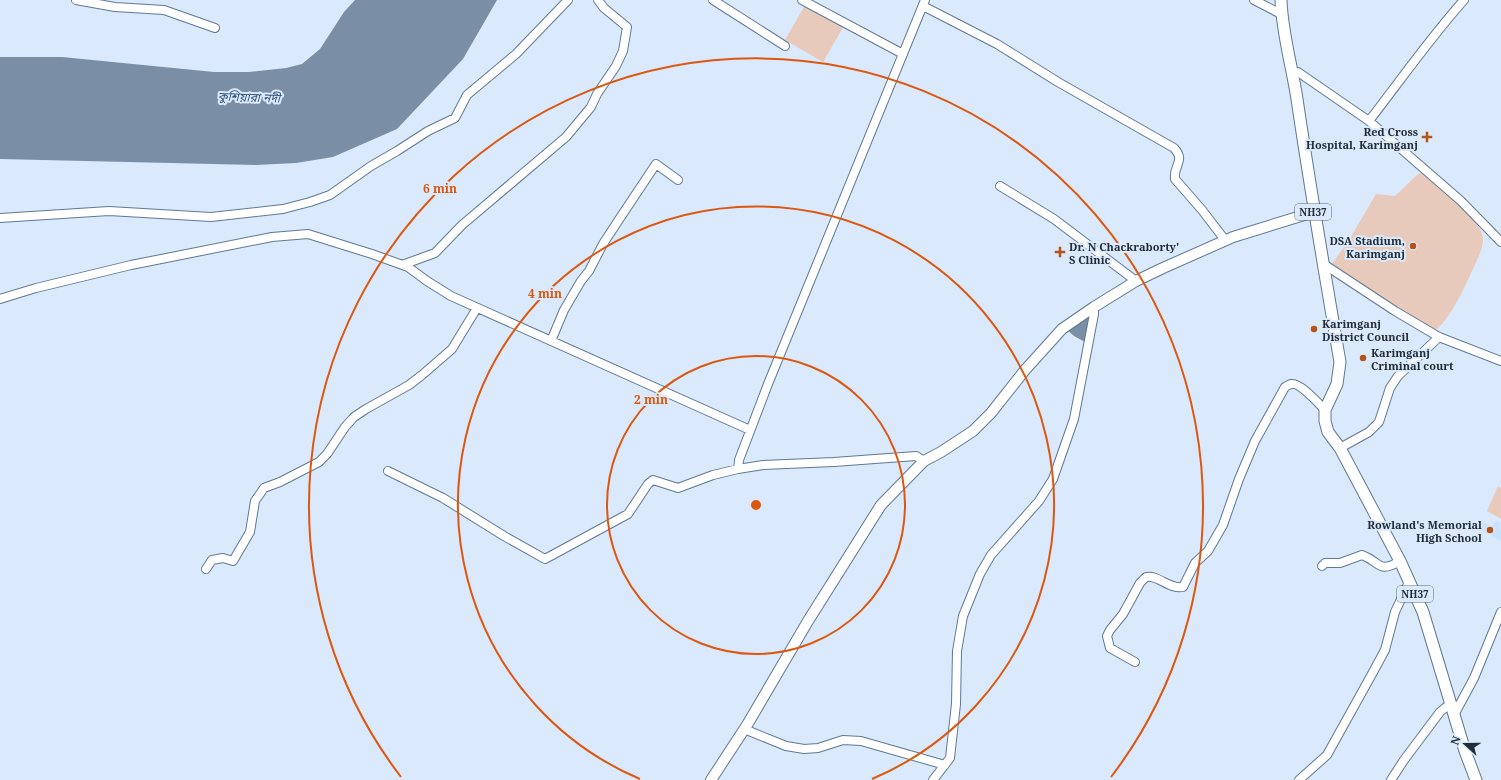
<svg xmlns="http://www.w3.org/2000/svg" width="1501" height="780" font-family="'Noto Serif','Noto Sans Bengali',serif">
	<rect width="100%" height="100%" fill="#dae9fc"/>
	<path fill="#c9e2ff" d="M1478,520L1492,526L1495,521L1501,523L1499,529L1501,530V541L1475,527Z"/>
	<path fill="#e8cabc" d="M805,5L844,26L823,62L785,40Z
		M1424,172C1438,185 1483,220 1483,239C1484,249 1471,272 1467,282C1460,297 1448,320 1436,330L1383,298L1331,265L1349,240L1376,194L1395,196L1418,174Z
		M1498,486L1501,488V519L1487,511Z"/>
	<path fill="#7a8ea6" d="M355,0H497L463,59L397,129L333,157L296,163L256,165L0,159V57H62L214,72H249L286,68L302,64L320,49L344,12Z
		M1092,311L1087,343L1074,336L1066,329Z"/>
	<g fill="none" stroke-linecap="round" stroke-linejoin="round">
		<defs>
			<path id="minor" d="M76,0L115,7L164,10L215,28
				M713,0L785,46
				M802,0L903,54
				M1254,0L1281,14
				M923,6L997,44L1058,82L1174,148C1186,161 1173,165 1175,179L1202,210L1225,240
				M1293,73L1298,72L1369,121L1461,201L1501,242
				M1369,121C1400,81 1430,38 1464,0
				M1000,186L1054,219L1136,281
				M0,218L109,211L211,217L283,209L310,202L330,195L371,166L397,151L428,131L455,118L467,95L516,54L568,0
				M1322,263L1395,311L1439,337L1501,361
				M402,265L435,253L462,225L566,137L591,107L597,94L616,66L623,51L627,27L604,8L598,0
				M0,299L36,288L131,265L272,237L308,234L372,254L408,267L427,281L451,296L750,430
				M551,341L564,310L581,281L589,271L603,244L622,215L656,164L678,180
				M1340,448L1369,432L1379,422L1390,388L1398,376L1439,337
				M738,469L739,460L768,384L925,0
				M388,471L443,498L504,536L545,559L628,514L648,484L653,480L678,488L713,475L738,469L763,465L834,462L916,456L924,461
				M1322,566L1325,563H1340L1362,555C1381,562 1378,574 1400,561
				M206,569L212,560L223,558L233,561L250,532L255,501L264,488L280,482L319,462L327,454L345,427L354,417L366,409L409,385L422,375L452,349L477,308
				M1135,662L1110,648L1107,636L1110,630L1123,614L1140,583L1146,577C1157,574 1170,590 1183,587L1195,563L1208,551L1223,525L1239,479L1255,441L1285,387C1287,386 1290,384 1291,384C1300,382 1319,404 1325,410
				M1454,715L1474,678L1501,612
				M744,729L786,746L804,749L818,748L843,740L861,741L945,765
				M933,780L950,758L956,704L957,651L963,616L980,574L991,555L1039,501L1053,479L1074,419L1094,314V307
				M1299,780L1327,755L1372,674L1385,650L1395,612L1409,582
				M1391,780L1404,760L1440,712L1446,707H1452"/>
			<path id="major" d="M711,780L747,725L808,621L881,505L924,461L941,452L973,431L991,413L1025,370L1062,329L1094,307L1136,281L1163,268L1233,237L1314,212"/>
			<path id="highway" d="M1281,0C1282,33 1292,66 1297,99C1310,187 1325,275 1340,362L1337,384L1325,410V421L1328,432L1340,448L1400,561L1423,612L1465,751L1476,780"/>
		</defs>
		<use href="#minor" stroke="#617893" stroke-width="10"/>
		<use href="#major" stroke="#617893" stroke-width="12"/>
		<use href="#highway" stroke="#617893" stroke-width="13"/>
		<use href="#minor" stroke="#fff" stroke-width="8"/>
		<use href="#major" stroke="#fff" stroke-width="10"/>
		<use href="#highway" stroke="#fff" stroke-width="11"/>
	</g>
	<g fill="none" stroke="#de570e" stroke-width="2">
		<circle cx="756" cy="505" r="149"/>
		<path d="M640 779A298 298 0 1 1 872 779"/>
		<path d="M401 777A447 447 0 1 1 1111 777"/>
	</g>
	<g fill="#b65319" stroke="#dae9fc" stroke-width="1.5">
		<path d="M1425 131h4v4h4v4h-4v4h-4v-4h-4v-4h4z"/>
		<circle cx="1413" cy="246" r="4"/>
		<path d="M1058 246h4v4h4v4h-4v4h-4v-4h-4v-4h4z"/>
		<circle cx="1314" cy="329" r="4"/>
		<circle cx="1363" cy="358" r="4"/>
		<circle cx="1490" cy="530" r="4"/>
	</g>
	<g text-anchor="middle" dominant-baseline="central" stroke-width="4" stroke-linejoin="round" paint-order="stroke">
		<g fill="#dae9fc" stroke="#5a6573" stroke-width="1">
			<rect x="1295" y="204" width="36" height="16" rx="3"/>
			<rect x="1397" y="586" width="36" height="16" rx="3"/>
		</g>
		<g font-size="10" font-weight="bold" fill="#232d38">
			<text x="1313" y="212">NH37</text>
			<text x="1415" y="594">NH37</text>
		</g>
		<g font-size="11" font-weight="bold" fill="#232d38" stroke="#dae9fc" text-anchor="end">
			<text x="1418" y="131">Red Cross<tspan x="1418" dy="13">Hospital, Karimganj</tspan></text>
			<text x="1405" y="240">DSA Stadium,<tspan x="1405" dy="13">Karimganj</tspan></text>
			<text x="1069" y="246" text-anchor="start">Dr. N Chackraborty'<tspan x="1069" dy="13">S Clinic</tspan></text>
			<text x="1322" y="323" text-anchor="start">Karimganj<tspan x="1322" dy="13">District Council</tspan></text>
			<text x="1371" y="352" text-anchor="start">Karimganj<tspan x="1371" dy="13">Criminal court</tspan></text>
			<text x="1482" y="524">Rowland's Memorial<tspan x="1482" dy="13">High School</tspan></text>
		</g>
		<g font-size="12" font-style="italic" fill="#335479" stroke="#dae9fc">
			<text transform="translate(249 97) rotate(2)">কুশিয়ারা নদী</text>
		</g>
	</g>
	<circle cx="756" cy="505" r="6" fill="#de570e" stroke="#dae9fc" stroke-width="2"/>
	<g font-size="12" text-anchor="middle" font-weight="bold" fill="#de570e" stroke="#dae9fc" stroke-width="4" stroke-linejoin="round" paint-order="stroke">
		<text x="440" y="193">6 min</text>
		<text x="545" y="298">4 min</text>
		<text x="651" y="404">2 min</text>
	</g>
	<g transform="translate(1465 744) rotate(291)" stroke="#dae9fc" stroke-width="3" paint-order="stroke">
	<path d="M0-3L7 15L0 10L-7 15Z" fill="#232d38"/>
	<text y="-6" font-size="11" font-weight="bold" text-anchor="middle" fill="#232d38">N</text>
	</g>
</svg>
